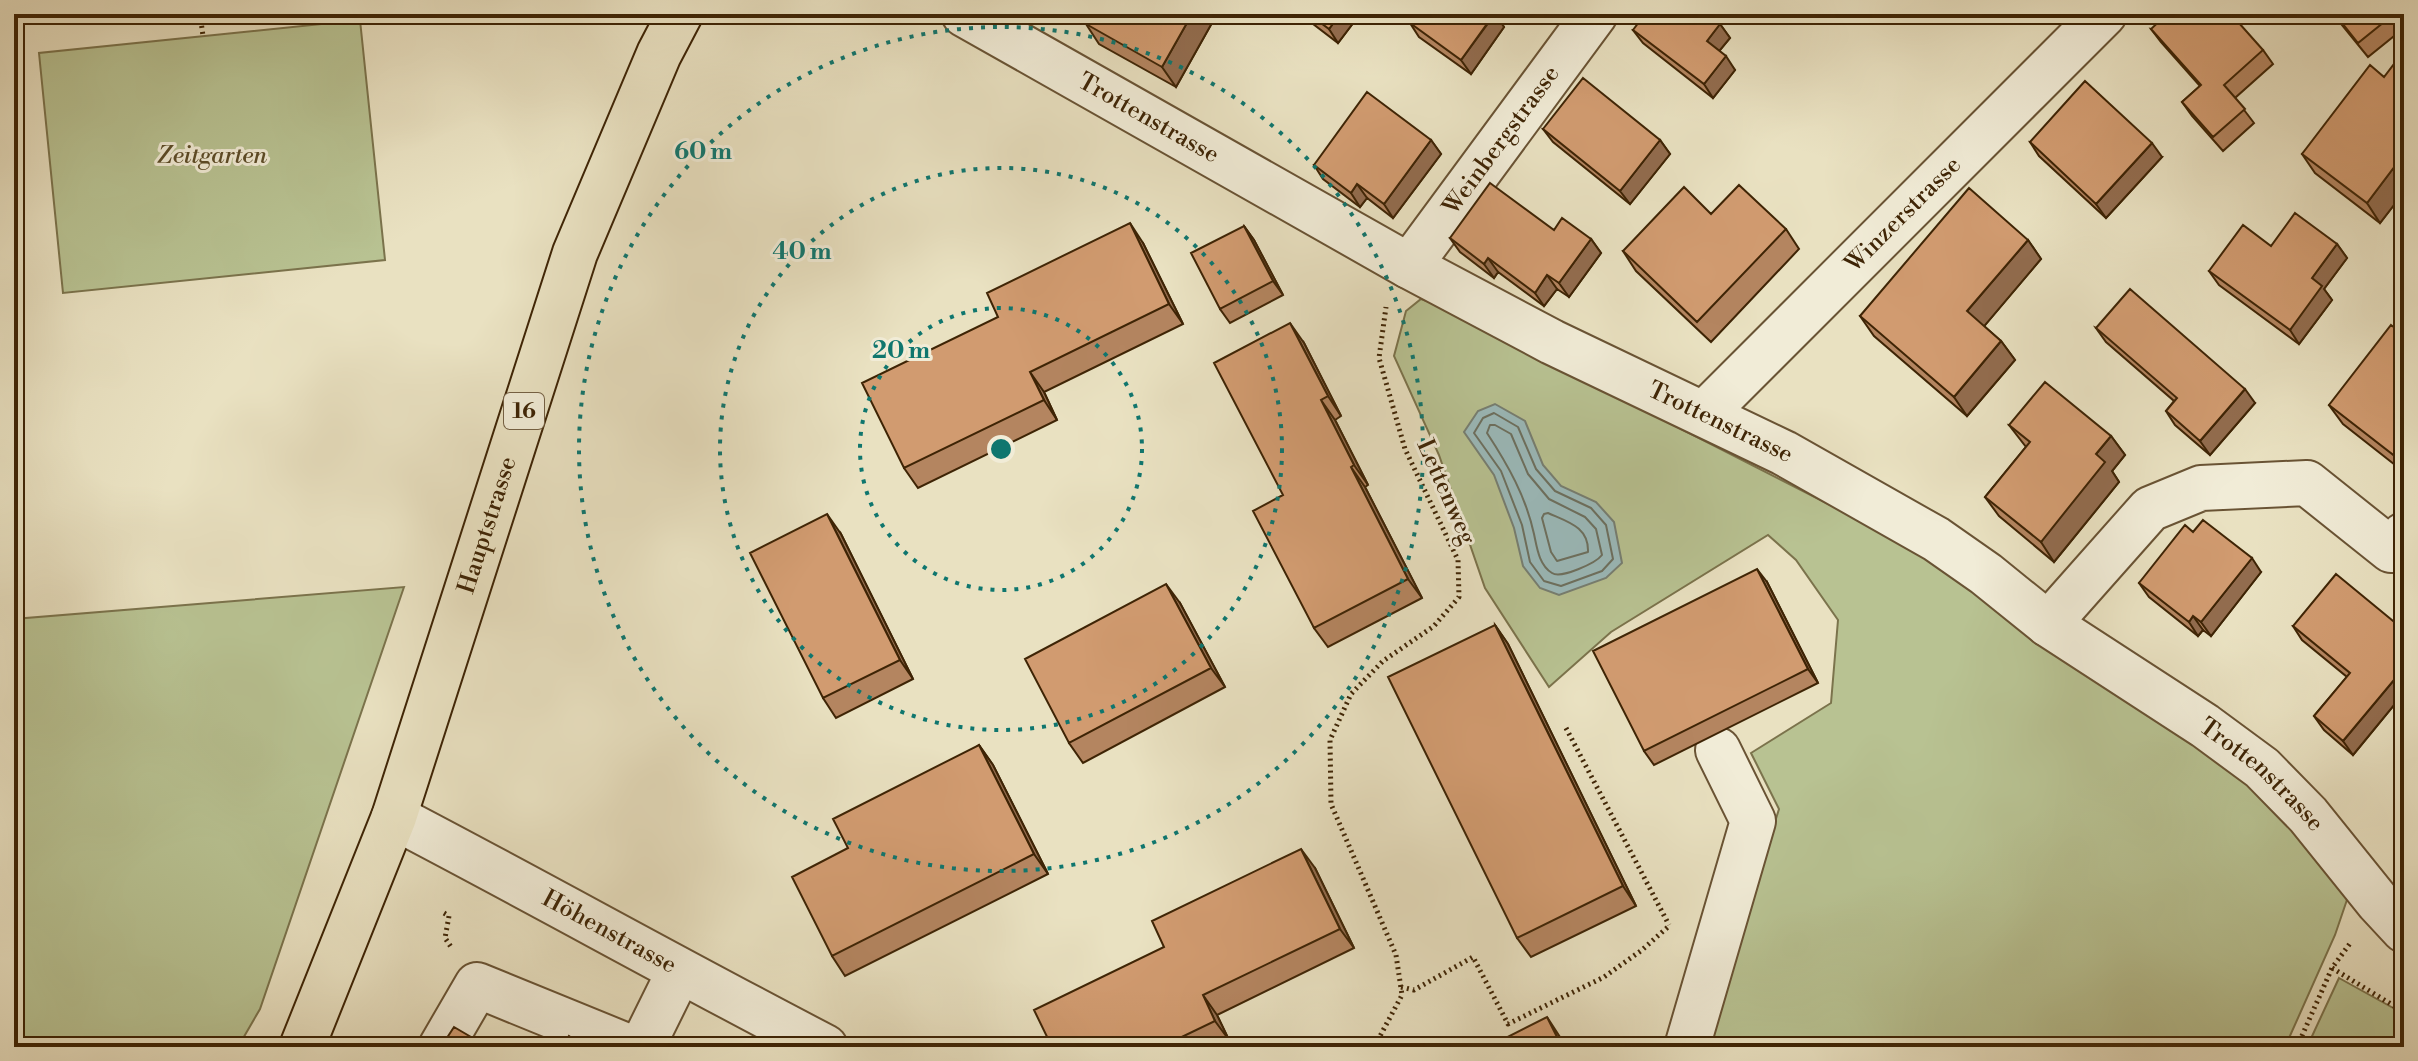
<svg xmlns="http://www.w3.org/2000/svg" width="2418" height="1061" font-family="'Libre Bodoni',serif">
	<rect width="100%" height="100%" fill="#e9e1c1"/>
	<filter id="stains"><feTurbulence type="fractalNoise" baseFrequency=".0025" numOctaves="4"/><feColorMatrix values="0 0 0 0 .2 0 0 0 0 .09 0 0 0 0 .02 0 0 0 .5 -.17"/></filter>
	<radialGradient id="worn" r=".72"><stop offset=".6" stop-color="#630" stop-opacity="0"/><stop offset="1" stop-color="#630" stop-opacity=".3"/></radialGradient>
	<path fill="#b8c292" stroke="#7b734c" stroke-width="2" d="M360,20L385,260L63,293L39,53Z
		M1421,299L1438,305L1889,535L1983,589L2252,782L2351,888L2335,935L2285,1047H1704L1779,809L1751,753L1831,703L1838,620L1796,560L1768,535L1611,632L1549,687L1485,588L1439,455L1394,356L1406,311Z
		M404,587L260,1009L238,1047H14V619Z
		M2339,978L2404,1014V1047H2307Z"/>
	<path fill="#9bbbbc" stroke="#767f73" stroke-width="2" d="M1495,404L1525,421L1543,465L1561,486L1596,502L1614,522L1622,563L1606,578L1559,595L1540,588L1523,566L1514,528L1494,475L1464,432L1478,411Z"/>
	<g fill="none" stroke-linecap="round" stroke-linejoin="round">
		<path stroke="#6c7060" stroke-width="2" d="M1494,413L1518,427L1536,469L1555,491L1591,508L1606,525L1613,559L1602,571L1561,586L1544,581L1530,562L1522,525L1501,471L1474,433L1483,418Z
			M1490,425H1495L1511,434L1528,474L1549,499L1585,517L1596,529L1602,555C1596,563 1561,579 1552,573C1539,565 1537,548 1534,534C1526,497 1508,465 1487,433Z
			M1548,513C1568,522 1589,527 1588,552L1557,561L1551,552L1542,518L1544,514Z"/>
		<defs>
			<g id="minor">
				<path id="s1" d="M964,14L1409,266L1552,342L1784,453L1936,539L1986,574L2048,624L2205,726L2262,768L2308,815L2378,902L2404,930"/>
				<path id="s2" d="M1409,266L1595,14"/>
				<path id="s3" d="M1704,414L2104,14"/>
				<path d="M2048,624L2150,509L2201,488L2307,483L2391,550L2404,535"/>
				<path id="s4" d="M394,817C538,892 680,972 825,1047"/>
				<path d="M441,1047L477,985L629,1047"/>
				<path d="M642,1047L679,972"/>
				<path d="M1687,1047L1753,821L1718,750"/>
			</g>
			<g id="major">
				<path id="s5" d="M302,1047L394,817L575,253L659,54L680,14"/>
			</g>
		</defs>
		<use href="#minor" stroke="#695334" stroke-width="48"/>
		<use href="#major" stroke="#3e2405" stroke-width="48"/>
		<path stroke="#3e2405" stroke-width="5" stroke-dasharray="2 4" stroke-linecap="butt" d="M200,14L203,36
			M1566,728L1669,925
			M444,913L449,916L445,938L451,947
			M2332,968L2404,1012
			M1401,987L1414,990L1473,957L1508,1024L1604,977L1642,950L1669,926
			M1367,1047L1379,1038L1402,995L1396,955L1331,804L1330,740L1351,694L1383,661L1434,626L1459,597L1458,560L1405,449L1379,358L1386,307
			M2297,1047L2332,968L2351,942"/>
		<use href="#minor" stroke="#f1ecd7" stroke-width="44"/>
		<use href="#major" stroke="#e9e1c1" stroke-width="44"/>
	</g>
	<path fill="#b48560" stroke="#3e2405" stroke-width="2" d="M1092,14H1217L1176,87L1099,44L1086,24Z
		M1300,14H1360L1338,43Z
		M1495,14L1504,27L1471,74L1419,37L1410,23Z
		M2333,14H2404V28L2368,57Z
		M1720,24L1730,38L1719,51L1735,70L1713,98L1643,43L1633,30Z
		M2151,29L2263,50L2273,64L2235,98L2254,123L2223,151L2192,116L2182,102L2200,86L2161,42Z
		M2404,72V192L2380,223L2315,173L2302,154L2384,77Z
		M1543,129L1660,140L1670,154L1630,204L1553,142Z
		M1431,140L1441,154L1393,218L1367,198L1360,207L1323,179L1314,165Z
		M2030,142L2162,157L2106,218L2039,156Z
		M1244,226L1254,240L1283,295L1230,323L1220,309Z
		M1786,229L1799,249L1711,342L1636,271L1623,251Z
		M1554,230L1591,239L1601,253L1569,297L1557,289L1544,306L1498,272L1494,278L1460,252L1450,238Z
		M2028,240L2041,259L1984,326L2001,341L2015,360L1967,416L1874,336L1860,316Z
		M1143,243L1183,324L1044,392L1057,420L918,488L904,468L998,317Z
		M2337,244L2347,258L2324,289L2332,300L2299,344L2219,285L2209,271L2271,246Z
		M2096,328L2255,403L2210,455L2175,425L2166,411L2174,401L2106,342Z
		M2404,335V472L2343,424L2329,405Z
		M1304,343L1341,416L1335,420L1368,485L1365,487L1422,598L1328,647L1314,628L1283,495Z
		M2009,425L2111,436L2125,455L2112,471L2119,482L2054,562L1999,516L1985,497L2026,447Z
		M2193,532L2261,572L2211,636L2203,630L2198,636L2149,597L2139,583Z
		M841,534L913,679L836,718L823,698Z
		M1767,582L1818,683L1654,765L1644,751Z
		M1180,603L1225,687L1083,763L1069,743Z
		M1495,625L1508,644L1636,906L1531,957L1517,938Z
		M2293,626L2404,630V693L2353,755L2324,730L2314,716L2347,677L2302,640Z
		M979,745L993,765L1048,874L845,976L832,956L848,848Z
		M1315,868L1354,948L1217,1015L1229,1040L1215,1047H1052L1164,947Z"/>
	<path fill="#926c4e" stroke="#3e2405" stroke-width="2" d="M1192,14H1217L1176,87L1162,67Z
		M1340,14H1360L1338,43L1329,29Z
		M1495,14L1504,27L1471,74L1461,60Z
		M1720,24L1730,38L1716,55L1707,41Z
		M1726,56L1735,70L1713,98L1704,84Z
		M1431,140L1441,154L1393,218L1384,204Z
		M1660,140L1670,154L1630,204L1620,191Z
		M2152,143L2162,157L2106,218L2096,204Z
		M2404,154V192L2380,223L2367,203Z
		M1357,184L1367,198L1360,207L1351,193Z
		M1130,223L1143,243L1183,324L1169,304Z
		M1244,226L1254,240L1283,295L1273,281Z
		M1591,239L1601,253L1569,297L1559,283Z
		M2028,240L2041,259L1981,330L1967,311Z
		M2337,244L2347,258L2324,289L2332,300L2299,344L2290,330L2312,278Z
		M1488,258L1498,272L1494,278L1484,264Z
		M1547,275L1557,289L1544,306L1535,293Z
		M1290,323L1304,343L1341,416L1328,396Z
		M2001,341L2015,360L1967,416L1954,397Z
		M1030,372L1044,392L1057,420L1044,400Z
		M2245,389L2255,403L2210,455L2200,441Z
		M1321,400L1335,420L1368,485L1354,465Z
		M2111,436L2125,455L2112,471L2119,482L2054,562L2041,542L2096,454Z
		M2404,446V469L2396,457Z
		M1351,467L1365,487L1422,598L1408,579Z
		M827,514L841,534L913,679L900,660Z
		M2252,558L2261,572L2211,636L2201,622Z
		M1757,569L1767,582L1818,683L1808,669Z
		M1166,584L1180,603L1225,687L1211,668Z
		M2193,616L2203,630L2198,636L2189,622Z
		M1495,625L1508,644L1636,906L1623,886Z
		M2404,668V693L2353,755L2343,741Z
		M979,745L993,765L1048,874L1034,854Z
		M1301,849L1315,868L1354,948L1340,929Z
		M1203,995L1217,1015L1229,1040L1215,1021Z
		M1547,1017L1560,1037L1566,1047H1562Z"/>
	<path fill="#d19b70" stroke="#3e2405" stroke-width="2" d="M1092,14H1192L1162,67L1086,24Z
		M1309,14H1340L1329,29Z
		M1416,14H1494L1461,60L1410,23Z
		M1645,14H1708L1720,24L1707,41L1726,56L1704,84L1633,30Z
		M2167,14H2231L2263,50L2224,85L2245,109L2213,137L2182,102L2201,85L2151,29Z
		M2335,14H2394L2358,43Z
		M2394,64L2404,72V154L2367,203L2302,154L2370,65L2384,77Z
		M1583,78L1660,140L1620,191L1543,129Z
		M2085,81L2152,143L2096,204L2030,142Z
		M1367,92L1431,140L1384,204L1357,184L1351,193L1314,165Z
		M1490,183L1554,230L1562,218L1591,239L1559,283L1547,275L1535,293L1488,258L1484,264L1450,238Z
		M1739,185L1786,229L1697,322L1623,251L1684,187L1711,214Z
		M1969,188L2028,240L1967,311L2001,341L1954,397L1860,316Z
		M2295,213L2337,244L2312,278L2322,286L2290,330L2209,271L2243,225L2271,246Z
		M1130,223L1169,304L1030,372L1044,400L904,468L862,383L998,317L987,293Z
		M1244,226L1273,281L1220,309L1191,253Z
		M2130,289L2245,389L2200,441L2166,411L2177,398L2096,328Z
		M1290,323L1328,396L1321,400L1354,465L1351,467L1408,579L1314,628L1253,511L1283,495L1214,363Z
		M2391,325L2404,335V446L2396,457L2329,405Z
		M2045,382L2111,436L2096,454L2105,462L2041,542L1985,497L2030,442L2009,425Z
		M827,514L900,660L823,698L750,553Z
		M2203,520L2252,558L2201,622L2193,616L2189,622L2139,583L2185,525L2193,532Z
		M1757,569L1808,669L1644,751L1593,651Z
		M2336,574L2404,630V668L2343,741L2314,716L2350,673L2293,626Z
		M1166,584L1211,668L1069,743L1025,659Z
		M1495,625L1623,886L1517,938L1388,677Z
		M979,745L1034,854L832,956L792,877L848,848L833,819Z
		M1301,849L1340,929L1203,995L1215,1021L1161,1047H1052L1034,1010L1164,947L1152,921Z
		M1547,1017L1562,1047H1488Z
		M454,1027L488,1047H441Z
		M569,1036L586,1047H562Z"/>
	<g fill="none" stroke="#0f766e" stroke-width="4" stroke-dasharray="4 8">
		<circle cx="1001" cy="449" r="141"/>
		<circle cx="1001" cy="449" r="281"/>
		<circle cx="1001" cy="449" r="422"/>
	</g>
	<g text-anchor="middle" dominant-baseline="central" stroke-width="6" stroke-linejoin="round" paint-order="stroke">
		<rect fill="#f1ecd7" stroke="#746044" stroke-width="2" x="504" y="393" width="40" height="36" rx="6"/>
		<g font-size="22" font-weight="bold" fill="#3e2405">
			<text x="524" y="411">16</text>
		</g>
		<g font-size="24" fill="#3e2405" stroke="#f1ecd7">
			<text stroke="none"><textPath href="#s1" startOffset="212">Trottenstrasse</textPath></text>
			<text stroke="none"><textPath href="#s2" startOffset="156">Weinbergstrasse</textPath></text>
			<text stroke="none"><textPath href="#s3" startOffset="282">Winzerstrasse</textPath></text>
			<text stroke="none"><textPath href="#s1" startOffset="860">Trottenstrasse</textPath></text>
			<text transform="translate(1446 492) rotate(66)">Lettenweg</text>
			<text stroke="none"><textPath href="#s5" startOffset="554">Hauptstrasse</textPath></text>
			<text stroke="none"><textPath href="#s1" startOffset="1508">Trottenstrasse</textPath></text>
			<text stroke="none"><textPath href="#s4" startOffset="244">Höhenstrasse</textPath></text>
		</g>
		<g font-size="24" font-style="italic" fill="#5c4c28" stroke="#f1ecd7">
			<text x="212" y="156">Zeitgarten</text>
		</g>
	</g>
	<circle cx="1001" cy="449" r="12" fill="#0f766e" stroke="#f1ecd7" stroke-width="4"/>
	<g font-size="24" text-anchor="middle" font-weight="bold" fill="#0f766e" stroke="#f1ecd7" stroke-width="6" stroke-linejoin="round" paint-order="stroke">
		<text x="703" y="159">60 m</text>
		<text x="802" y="259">40 m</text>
		<text x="901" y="358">20 m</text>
	</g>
	<rect width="2418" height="1061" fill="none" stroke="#e9e1c1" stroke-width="48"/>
	<rect x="16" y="16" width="2386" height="1029" fill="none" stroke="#3e2405" stroke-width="4"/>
	<rect x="24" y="24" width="2370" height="1013" fill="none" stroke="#3e2405" stroke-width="2"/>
	<rect width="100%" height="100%" filter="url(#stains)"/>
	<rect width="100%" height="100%" fill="url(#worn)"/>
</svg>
